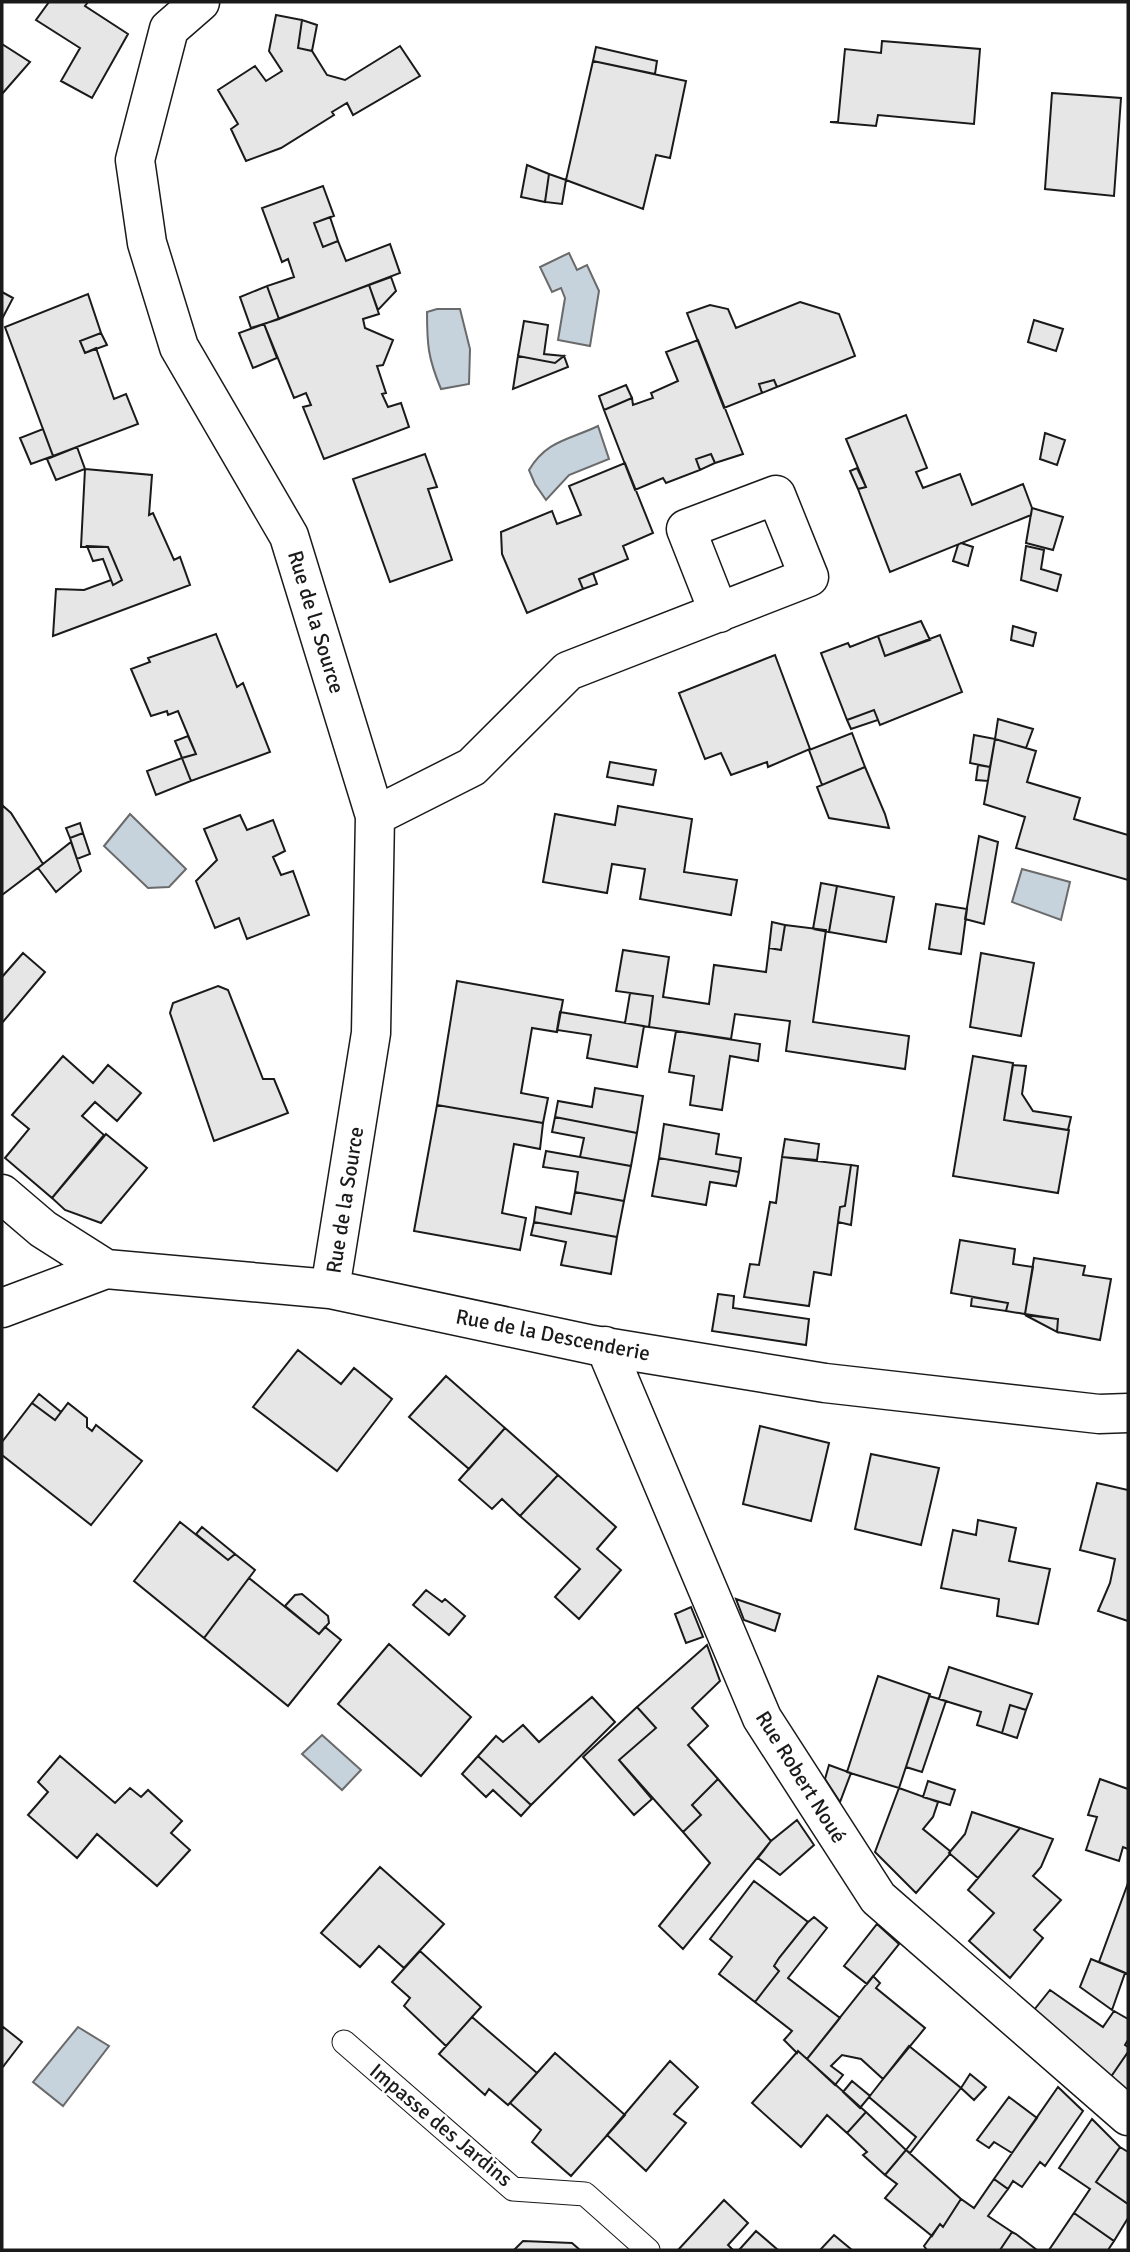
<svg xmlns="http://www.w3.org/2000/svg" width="1130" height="2252" font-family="Signika,sans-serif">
	<rect width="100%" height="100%" fill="#fff"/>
	<path fill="#c6d2dc" stroke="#6a6a6a" stroke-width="2" d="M569,253L577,270L587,265L599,291L590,346L558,340L565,298L561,288L552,292L540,267Z
		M437,309H460L470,349L469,384L441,389C428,358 427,345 427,312Z
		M598,426L609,459L569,475L546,500L535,484L529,470C547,440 569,440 598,426Z
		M130,814L186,869L169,887L148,888L104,846Z
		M1022,869L1070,882L1061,920L1012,902Z
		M322,1735L361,1770L342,1790L302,1754Z
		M78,2027L109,2046L63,2106L33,2082Z"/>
	<path fill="#e6e6e6" stroke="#1a1a1a" stroke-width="2" d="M49,2H88L85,6L128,34L92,98L61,81L80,48L36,20Z
		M276,15L302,20L298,48L312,51L327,75L345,80L400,46L420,76L353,115L347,103L332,112L334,115L281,148L246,161L231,129L238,124L218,90L255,66L266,81L282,71L269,51Z
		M302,20L317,25L312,51L298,48Z
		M882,41L980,49L974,124L878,115L876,126L830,122H838L845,49L881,53Z
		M2,44L30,62L2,94Z
		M596,47L657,61L655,74L593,61Z
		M593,61L686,81L670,158L656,155L643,209L566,180Z
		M1052,93L1121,98L1114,196L1045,189Z
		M527,165L549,174L545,202L521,197Z
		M549,174L566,180L562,204L545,202Z
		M323,186L334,216L314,223L323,247L338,241L346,261L390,244L400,273L279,319L267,286L294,277L288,259L282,262L262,208Z
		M330,217L338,241L323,247L314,223Z
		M391,277L396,291L378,310L369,285Z
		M369,285L379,314L363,319L365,328L393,340L383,365L377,366L386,393L382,394L388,407L401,403L409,427L324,459L303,407L311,405L306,393L294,398L264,324Z
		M267,286L279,319L251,328L240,297Z
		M2,292L13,298L2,319Z
		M88,294L101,333L80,341L85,353L96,348L114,399L126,394L138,424L53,456L5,327Z
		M800,302L839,314L855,356L777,387L774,380L759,384L762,393L724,408L687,313L710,305L728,309L736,328Z
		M1034,320L1063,329L1056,351L1028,342Z
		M524,321L548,325L544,354L564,356L555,363L518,356Z
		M264,324L277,358L253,368L239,333Z
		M101,333L107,345L85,353L80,341Z
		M698,340L743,454L715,463L711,454L696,459L700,470L666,483L663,478L635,490L604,410L632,398L633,405L653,398L651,393L678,381L666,352Z
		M518,356L555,363L564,356L568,367L513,389Z
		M774,380L777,387L762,393L759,384Z
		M626,385L632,398L604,410L599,396Z
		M906,415L927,468L916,472L923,488L960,474L972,505L1023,484L1032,508L1031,515L890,572L858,489L866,487L846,439Z
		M43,429L53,456L31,464L20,438Z
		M1045,433L1065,440L1057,465L1040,459Z
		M77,447L85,469L56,480L47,459Z
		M425,454L437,487L428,489L452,560L390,582L353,479Z
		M711,454L715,463L700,470L696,459Z
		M625,463L653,533L623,546L628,559L579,579L583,589L527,613L502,554L501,532L552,511L557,524L581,515L569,486Z
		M857,468L866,487L858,489L850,471Z
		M85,469L152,475L149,515L153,513L174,560L180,557L190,585L53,636L56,589L84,590L111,580L113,585L122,580L108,547H81Z
		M1032,508L1063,517L1053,550L1026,543Z
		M961,543L973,547L968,566L953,561L958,545Z
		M87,546L108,547L122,580L113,585L103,559L93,561Z
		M1026,546L1044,550L1041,569L1061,575L1057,591L1021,580Z
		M593,573L597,584L583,589L579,579Z
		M921,621L930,640L885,656L878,636Z
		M1013,626L1036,633L1033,646L1011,640Z
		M216,634L237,687L243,683L270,752L191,781L182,758L196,754L178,711L168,715L167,711L151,716L131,669L150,662L148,658Z
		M940,635L962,692L880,725L874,710L847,720L821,653L848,643L850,647L878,636L885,656Z
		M775,655L810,749L768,767L767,762L731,775L721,753L705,759L679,693Z
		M874,710L878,720L851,729L847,720Z
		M998,719L1033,729L1026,748L995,739Z
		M852,733L865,767L822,785L809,750Z
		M974,735L995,739L990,767L970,763Z
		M188,736L196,754L182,758L175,741Z
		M995,739L1036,751L1027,782L1080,798L1074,819L1128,835V880L1016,848L1025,817L984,804Z
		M182,758L191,781L156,795L147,771Z
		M610,762L656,770L653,785L607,777Z
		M978,765L990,767L988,781L976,780Z
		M865,767L885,814L889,828L829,818L817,787Z
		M2,805L11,813L43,864L2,895Z
		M618,806L692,819L684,872L737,880L731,915L640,899L645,869L612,864L607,893L543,882L555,814L615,825Z
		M240,815L247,830L273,820L285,851L273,857L281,875L293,871L309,915L247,939L239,918L215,928L196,881L217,860L204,829Z
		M80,823L83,833L70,838L66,828Z
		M83,833L90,854L77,859L70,838Z
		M979,836L998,842L984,924L965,919Z
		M71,842L81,871L56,892L38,868Z
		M821,883L837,886L829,932L813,929Z
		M837,886L894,897L886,942L829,932Z
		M936,904L967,909L961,954L929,949Z
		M772,922L785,925L781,950L769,948Z
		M785,925L826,930L813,1022L909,1036L905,1069L786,1051L790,1021L735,1014L731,1039L649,1027L653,996L616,991L623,950L669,957L663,997L709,1004L714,965L766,972L769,948L781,950Z
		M23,953L45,972L2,1023V977Z
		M981,953L1034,963L1021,1036L970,1027Z
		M457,981L563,1000L557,1032L532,1028L521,1093L548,1098L543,1123L437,1105Z
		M218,986L228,990L263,1079H274L288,1113L214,1141L170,1013L173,1003Z
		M630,993L653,996L649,1027L625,1023Z
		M560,1012L644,1026L637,1067L587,1058L591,1035L557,1030Z
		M676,1031L760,1044L758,1061L730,1056L722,1110L690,1105L694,1076L669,1072Z
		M63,1056L93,1083L108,1065L141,1093L117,1121L95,1102L82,1116L104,1135L52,1198L5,1158L29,1129L12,1115Z
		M973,1056L1013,1063L1004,1120L1069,1130L1058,1193L953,1176Z
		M1013,1065L1026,1066L1022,1094L1033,1111L1071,1117L1068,1130L1004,1120Z
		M595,1088L643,1096L637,1133L555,1117L558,1101L592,1107Z
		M437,1105L543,1123L540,1149L514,1144L502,1213L526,1218L520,1250L414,1231Z
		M555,1117L637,1133L631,1166L580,1157L584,1138L552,1132Z
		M664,1124L719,1134L716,1154L741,1158L739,1172L659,1158Z
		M106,1134L147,1168L101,1223L65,1210L52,1198Z
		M785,1139L819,1144L817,1160L782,1157Z
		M546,1151L631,1166L624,1201L575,1192L578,1172L543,1167Z
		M782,1157L851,1165L845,1206L840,1207L831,1275L814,1272L809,1306L744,1297L750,1264L759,1265L770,1202L776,1203Z
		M659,1158L739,1172L736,1186L710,1182L706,1205L652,1196Z
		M851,1165L858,1166L851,1225L838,1222L840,1207L845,1206Z
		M575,1192L624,1201L617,1237L534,1222L536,1207L571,1214Z
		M534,1222L617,1237L611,1274L561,1265L566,1242L531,1235Z
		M960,1240L1015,1249L1013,1264L1033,1267L1025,1314L1006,1311L1008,1303L951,1293Z
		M1034,1258L1085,1266L1083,1275L1111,1279L1100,1340L1057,1332L1058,1319L1025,1314Z
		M718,1294L734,1296L733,1308L809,1319L806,1345L712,1331Z
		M972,1297L1008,1303L1006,1311L971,1306Z
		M1025,1315L1058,1319L1057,1332Z
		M298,1350L341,1384L354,1368L392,1399L337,1471L253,1407Z
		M446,1376L505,1428L469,1469L409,1417Z
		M39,1394L61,1412L55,1420L32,1403Z
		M32,1403L55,1420L68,1403L87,1418V1427L92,1431L96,1425L142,1461L91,1525L2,1455V1442Z
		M760,1426L829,1443L811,1521L743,1504Z
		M505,1428L558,1475L520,1516L502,1499L492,1509L459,1480Z
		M871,1454L939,1468L921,1545L855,1529Z
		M558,1475L616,1527L597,1549L621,1570L579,1619L555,1597L580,1569L520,1516Z
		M1097,1483L1128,1490V1621L1098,1611L1110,1583L1115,1559L1080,1550Z
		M978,1520L1016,1528L1009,1561L1050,1569L1038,1624L997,1616L999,1599L941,1588L953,1530L976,1535Z
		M180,1522L228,1560L235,1554L255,1570L204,1638L134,1581Z
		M202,1527L235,1554L228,1560L196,1534Z
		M249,1578L319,1634L325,1627L341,1640L288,1706L204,1638Z
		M426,1590L442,1602L445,1599L465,1616L449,1635L413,1605Z
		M302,1594L328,1616L329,1623L319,1634L285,1606L295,1595Z
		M736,1599L780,1614L775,1631L744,1620Z
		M691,1607L703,1637L686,1643L675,1614Z
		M389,1644L471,1717L421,1776L338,1704Z
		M707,1645L720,1681L692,1708L708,1726L688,1745L718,1779L692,1805L701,1815L683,1832L619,1760L656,1728L637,1707Z
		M949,1667L1032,1694L1026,1710L1010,1705L1002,1733L977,1725L981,1712L939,1699Z
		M878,1676L930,1694L899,1788L847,1772Z
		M929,1696L946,1701L922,1772L906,1767Z
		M592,1697L615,1722L531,1805L478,1756L496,1736L503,1742L523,1725L539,1742Z
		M1010,1705L1026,1710L1017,1738L1002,1733Z
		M637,1707L656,1728L619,1760L652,1799L634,1815L583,1757Z
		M60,1756L115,1803L130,1788L141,1797L148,1790L182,1821L171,1833L190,1850L157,1886L97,1834L77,1858L28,1815L48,1792L38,1782Z
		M478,1756L531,1805L521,1816L493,1790L486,1797L462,1774Z
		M829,1765L851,1773L840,1802L825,1779Z
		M718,1779L771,1841L683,1949L659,1926L710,1863L683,1832L701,1815L692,1805Z
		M1100,1779L1128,1789V1849L1123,1847L1119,1861L1086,1850L1097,1817L1088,1815Z
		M928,1781L955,1790L950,1805L923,1797Z
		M899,1788L938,1802L933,1817L923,1829L950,1851V1854L916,1893L875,1852Z
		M972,1812L1020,1828L978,1878L949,1853L965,1834Z
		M797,1820L814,1845L780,1875L758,1858L771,1841Z
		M1020,1828L1053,1839L1041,1867L1033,1876L1061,1900L1034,1930L1043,1938L1010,1978L969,1941L994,1913L968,1890Z
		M380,1867L444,1924L404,1968L379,1946L360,1967L321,1933Z
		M754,1881L808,1922L779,1958L774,1966L779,1971L755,2002L719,1974L732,1957L710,1939Z
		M1128,1883V1974L1099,1962Z
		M814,1917L827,1928L788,1978L840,2018L807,2059L798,2051L797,2053L784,2040L792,2031L755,2002L779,1971L774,1966L779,1958L807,1923Z
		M877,1924L899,1944L867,1984L844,1966Z
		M420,1951L481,2007L446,2046L404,2006L410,1998L392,1982Z
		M1091,1959L1125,1973L1112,2010L1080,1987Z
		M873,1976L880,1983L876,1988L925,2028L883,2079L861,2059L842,2055L831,2066L843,2075L835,2085L807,2059Z
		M1050,1990L1103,2027L1114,2011L1128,2019V2040L1125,2045L1128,2047V2052L1108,2081L1030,2015Z
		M472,2017L537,2073L508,2105L489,2089L485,2095L439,2054Z
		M2,2026L22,2042L2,2068Z
		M909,2046L961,2088L910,2153L906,2150L916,2137L869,2097Z
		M798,2051L866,2112L847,2133L827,2115L801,2147L752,2103Z
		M1128,2052V2098L1108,2081Z
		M555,2053L625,2115L571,2176L532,2142L541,2130L510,2103Z
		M670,2061L698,2087L674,2114L686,2123L646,2171L607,2135Z
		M970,2074L986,2087L974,2100L961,2088Z
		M852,2081L870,2096L860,2108L843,2092Z
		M1058,2087L1083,2111L1045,2166L1040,2162L1022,2187L1013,2181L1008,2189L994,2179Z
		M1009,2097L1037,2118L1012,2153L994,2142L989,2148L977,2140Z
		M866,2112L906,2150L885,2175L863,2155L867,2152L847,2133Z
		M1092,2119L1120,2147L1096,2182L1128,2204V2218L1114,2241L1074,2213L1090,2189L1059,2168Z
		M1120,2147L1128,2152V2204L1096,2182Z
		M906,2150L961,2199L943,2227L940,2224L932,2236L885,2198L897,2184L885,2175Z
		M994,2179L1008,2189L988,2216L1012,2232L1000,2250H927L924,2246L940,2224L943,2227L961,2199L974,2208Z
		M724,2200L748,2223L728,2245L733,2250H678Z
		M1074,2213L1114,2241L1108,2250H1049Z
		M756,2231L778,2250H739Z
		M1012,2232L1016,2234L1037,2250H1000Z
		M834,2235L852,2250H820Z
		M523,2241L572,2243L580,2250H514Z"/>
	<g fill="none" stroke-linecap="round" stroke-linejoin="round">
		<defs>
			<path id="service" d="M344,2042L513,2189L585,2194L648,2250"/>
			<path id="minor" d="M200,2L169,29L135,160L147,243L179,347L289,536L375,816L371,1033L330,1289
				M375,816L472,767L568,671L809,577L776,495L686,529L719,613
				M2,1194L43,1229L106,1269L330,1289L593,1345L825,1383L1099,1414L1128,1413
				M2,1308L106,1269
				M605,1346L762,1718L878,1898L1128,2116"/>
		</defs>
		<use href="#service" stroke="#1a1a1a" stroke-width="25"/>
		<use href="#minor" stroke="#1a1a1a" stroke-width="41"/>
		<use href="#service" stroke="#fff" stroke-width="23"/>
		<use href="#minor" stroke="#fff" stroke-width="38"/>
	</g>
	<g text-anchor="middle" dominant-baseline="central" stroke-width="5" stroke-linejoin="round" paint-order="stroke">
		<g font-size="21" fill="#1a1a1a" stroke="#fff">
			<text transform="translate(316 622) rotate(73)">Rue de la Source</text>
			<text transform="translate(345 1200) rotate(-81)">Rue de la Source</text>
			<text transform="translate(553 1335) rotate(11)">Rue de la Descenderie</text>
			<text transform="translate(801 1777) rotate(58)">Rue Robert Noué</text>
			<text transform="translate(441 2125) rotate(40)">Impasse des Jardins</text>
		</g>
	</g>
	<rect width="1130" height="2252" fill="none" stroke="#1a1a1a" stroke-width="7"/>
</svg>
